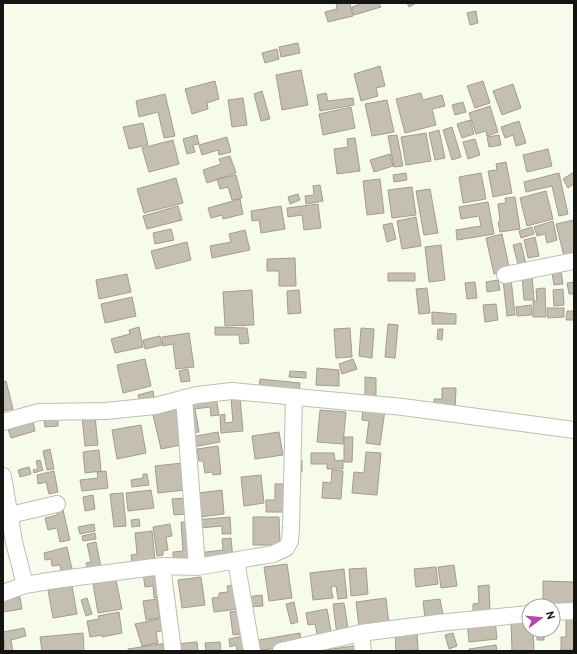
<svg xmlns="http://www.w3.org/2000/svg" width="577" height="654" font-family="Overpass,sans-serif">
	<rect width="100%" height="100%" fill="#f7fbec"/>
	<path fill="#c4bfb0" stroke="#a39d8f" d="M336,3H350L353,16L328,22L325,12L337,9Z
		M357,3H379L381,7L354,15L352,7L358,5Z
		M407,3H416L409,7Z
		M476,11L478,23L470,25L467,13Z
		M298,43L300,53L281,57L279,47Z
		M277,49L279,59L265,63L262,53Z
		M380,66L385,86L376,88L378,96L361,101L354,74Z
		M301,70L308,105L282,110L276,75Z
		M215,81L219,99L207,103L208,109L192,114L185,89Z
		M483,81L490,103L475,108L467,86Z
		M513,84L521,108L502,115L493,91Z
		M262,91L270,119L261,121L254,94Z
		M326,93L328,101L353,98L354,105L320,111L317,95Z
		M421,93L423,100L442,95L445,106L432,109L436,125L405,133L396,99Z
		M165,94L175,136L164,138L158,112L139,117L136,101Z
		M243,98L247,125L232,127L228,100Z
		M387,100L394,132L372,136L365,104Z
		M463,102L466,112L455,115L452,105Z
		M490,106L498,132L487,136L486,131L476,134L469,113Z
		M351,107L355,128L323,135L319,114Z
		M470,120L474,134L462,138L457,124Z
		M519,121L526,143L516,146L513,135L505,138L501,127Z
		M143,123L148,145L129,149L123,127Z
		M452,127L461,157L452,160L443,130Z
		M439,130L445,158L435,160L429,133Z
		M426,133L431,161L406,165L401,137Z
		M197,135L199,144L193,145L195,152L187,154L183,139Z
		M397,135L403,166L394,167L388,136Z
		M499,135L501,145L489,147L487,137Z
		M227,137L231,152L219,155L218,150L202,155L199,145Z
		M355,138L360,171L337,174L334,149L348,147L347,139Z
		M475,139L480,155L468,159L463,142Z
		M173,140L179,164L149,172L142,148Z
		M548,149L552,166L527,172L523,155Z
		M390,154L393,166L374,172L370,160Z
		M230,156L236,173L207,183L203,170L221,164L219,159Z
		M506,162L512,193L493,197L488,171L497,170L496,164Z
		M574,172V184L568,188L563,179Z
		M406,173L407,180L394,182L393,175Z
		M481,173L486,199L463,203L459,177Z
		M559,173L568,214L559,216L552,186L526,192L524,182Z
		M236,175L242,198L232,200L228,187L220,189L217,179Z
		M176,178L183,203L144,213L137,189Z
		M380,179L384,213L367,215L363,181Z
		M320,185L323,201L306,204L305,196L314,195L313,186Z
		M412,187L416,215L392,218L388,190Z
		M430,189L438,233L424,235L416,191Z
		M546,191L553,219L527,226L520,198Z
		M298,194L300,200L290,204L288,197Z
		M515,197L520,229L500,232L498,222L500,221L498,204L506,203L505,198Z
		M240,199L243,214L223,219L222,215L211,218L208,208Z
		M488,202L494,234L457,240L456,230L481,226L479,216L461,219L459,207Z
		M318,204L321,228L304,230L302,215L288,217L287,208Z
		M178,206L182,220L147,229L143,216Z
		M281,206L285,229L261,233L259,220L252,221L251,211Z
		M416,217L421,246L402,249L397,221Z
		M574,220V253L564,256L556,224Z
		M553,221L557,240L547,243L545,234L537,236L534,227Z
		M392,223L396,239L387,242L383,225Z
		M532,227L534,234L521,238L519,231Z
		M171,229L174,240L155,244L153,233Z
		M245,230L250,250L212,258L210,246L231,242L229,234Z
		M502,234L510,271L494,274L486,238Z
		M535,237L539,256L528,258L524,240Z
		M187,242L191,260L156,269L151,251Z
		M521,243L527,268L515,271L514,265L518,264L513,245Z
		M441,245L445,280L429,282L425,247Z
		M295,258L296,286H279V271H267V259Z
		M561,272L563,284L554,285L552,273Z
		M388,273H415V281H388Z
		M127,274L131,292L99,299L96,280Z
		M522,276H532L534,300H524Z
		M511,279L515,315L507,316L503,280Z
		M498,280L500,290L487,292L486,282Z
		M475,282L477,298L467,299L465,283Z
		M574,282V294H569L567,283Z
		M427,288L430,313L419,314L416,289Z
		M545,288L546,317H533V301H537L536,289Z
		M563,289L564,305L554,306L553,290Z
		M252,290L254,325L225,326L223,292Z
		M299,290L301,313L288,314L287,291Z
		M132,297L136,316L105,323L101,304Z
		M496,304L498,320L485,322L483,305Z
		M531,305L532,315L517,316L516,307Z
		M547,308H564V317L548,318Z
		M567,311H574V320H566Z
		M432,312L456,314V324H432Z
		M388,324L398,325L395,358L385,357Z
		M139,327L143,347L115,353L111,339L130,334L129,330Z
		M215,327L247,328L249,343L240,344L239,335H215Z
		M350,328L352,357L336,358L334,329Z
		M361,328L374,329L372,358L359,356Z
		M438,329H443L442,340L437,339Z
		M189,333L194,367L176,369L173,344L163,346L162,337Z
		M160,336L162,345L145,349L143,340Z
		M145,359L151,386L123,393L117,365Z
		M353,359L357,369L342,374L339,364Z
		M317,368L339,370V386L316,385Z
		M188,369L190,381L181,382L179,371Z
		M290,371L306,372V378L289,377Z
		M365,377L376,378V399L365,398Z
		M260,379L300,383L299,392L259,388Z
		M6,381L13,409L3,411V382Z
		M442,388H456L455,411L434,410V399H442Z
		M153,391L155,403L141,407L138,395Z
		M216,397L219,415L211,416L210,407L195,409L199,432L190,433L185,401Z
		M240,397L243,431L221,433L220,415L225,414V423L233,422L231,398Z
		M363,407L385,410L380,445L366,443L369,421L362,420Z
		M177,409L186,444L161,449L153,415Z
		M320,410L346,412L343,444L317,442Z
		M95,416L98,445L85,446L82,417Z
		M58,419V426L45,427L44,420Z
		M33,422L35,431L11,438L8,429Z
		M141,425L146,453L117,459L112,430Z
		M218,432L220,442L193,447L191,437Z
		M279,432L283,455L255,459L252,436Z
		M344,437H353L352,462H344Z
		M218,446L221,474L213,475L212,472L205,473L203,461H199L197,449Z
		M50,449L54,469L47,470L43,451Z
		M99,450L101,471L85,473L83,452Z
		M366,452L381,453L377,495L352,493L354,472L364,473Z
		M311,453H334L335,461L343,460V469H327V464H311Z
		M40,460L43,470L34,473L33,470L38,469L36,461Z
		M295,460H302V472H295Z
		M182,463L185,490L158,493L155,466Z
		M29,467L31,474L20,477L18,470Z
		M332,470L343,471L341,499L322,498L323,482L331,483Z
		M54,471L58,492L49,494L46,482L38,484L37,475Z
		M106,471L108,488L82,491L80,480L98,478L97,472Z
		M143,474H147L149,485L132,487L131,480L143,478Z
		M261,475L264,503L244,506L241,477Z
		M275,484H287V512H266V500H275Z
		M151,490L154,508L128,511L126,493Z
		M222,490L224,514L200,517L198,493Z
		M123,493L126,526L114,527L110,494Z
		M93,495L95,509L85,511L83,497Z
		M184,498L186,514L174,515L172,499Z
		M63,510L70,540L60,542L57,528L48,530L45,518L57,515V511Z
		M230,517L231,534H222V526L200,528L194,520Z
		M253,517H279L280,545H253Z
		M139,519L140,526L132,527L131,520Z
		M181,522H191L194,561L173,562V552L183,551Z
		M94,524L95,531L80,534L78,527Z
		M170,524L172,536L166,537L168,550L163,551V555L157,556L153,527Z
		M152,531L155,560L132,563L131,555L137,554L135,533Z
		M95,533L96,539L83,541L82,536Z
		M231,538L233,560L199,563L198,553L223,550L222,539Z
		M96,542L101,567L88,570L86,563L91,562L87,544Z
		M67,547L72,569L61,572L60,565L52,566L51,559L45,560L44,553Z
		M287,564L292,598L269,601L264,567Z
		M454,565L457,586L441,588L438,567Z
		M436,567L438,584L416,587L414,569Z
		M366,568L368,594L351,596L349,569Z
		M344,569L347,598L338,599L336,586L331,587L333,598L313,600L310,573Z
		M160,571L163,597L154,598L153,586L145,587L143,573Z
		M201,577L205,605L182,608L178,580Z
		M116,580L122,609L98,613L93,584Z
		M543,581L574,582V607L543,606Z
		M236,585L239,609L214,612L212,598L219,597V593L228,592L227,586Z
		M489,585L490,614L473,615V604L479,603L478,586Z
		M72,586L77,614L53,618L48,590Z
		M262,595L263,606L248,607L247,597Z
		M20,597L22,609L3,612V600Z
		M87,598L92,614L86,616L81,600Z
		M386,598L389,624L359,627L356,602Z
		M157,599L160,618L146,620L143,601Z
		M440,599L443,615L425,618L423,601Z
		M294,602L298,622L291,624L286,604Z
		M344,603L349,634L337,635L333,604Z
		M327,609L332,637L318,639L315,624L308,625L306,613Z
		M238,611L241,634L233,635L230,612Z
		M119,612L122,633L102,637V635L90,637L87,621L99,619L98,616Z
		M566,617H574V650H561V637H566Z
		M163,618L166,630L156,632L158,643L142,646L135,624Z
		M495,619L497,639L469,642L467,622Z
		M529,621V630H533L534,651H512L511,622Z
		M24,628L26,636L11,640L13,651H5L3,632Z
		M537,630H544V640H537Z
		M83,633L84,651H42L40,637Z
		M300,633L302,644L257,651L253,641Z
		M417,633L418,650L396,651L395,634Z
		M453,633L457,646L449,649L445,635Z
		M242,636L246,651H237L236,645L230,647L229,639Z
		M197,642L198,651H175V644Z
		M220,642L221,651H206L205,643Z
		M167,643L168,651H128V649Z
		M496,645L497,651H469V649Z
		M353,646V651H318Z"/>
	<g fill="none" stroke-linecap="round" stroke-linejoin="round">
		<defs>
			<path id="minor" d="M505,275L574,261
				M184,398L197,567
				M3,422L39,412L106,411L155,406L197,395L232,391L403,407L574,430
				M3,476L14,542L25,585
				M10,515L57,504
				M236,561L252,651
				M162,566L173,651
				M3,593L25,585L55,580L162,566L197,567L273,554L286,548L290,541L291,528L294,397
				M553,612L574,611
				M361,633L363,651
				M281,651L361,633L438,623L529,614"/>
		</defs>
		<use href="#minor" stroke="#bcc0b1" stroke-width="18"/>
		<use href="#minor" stroke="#fff" stroke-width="16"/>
	</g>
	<rect width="577" height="654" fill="none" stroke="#141510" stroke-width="8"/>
	<g transform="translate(541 618) rotate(74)"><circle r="19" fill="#ffffff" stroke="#a1a19f"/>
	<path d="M0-3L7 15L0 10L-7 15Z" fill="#b548a6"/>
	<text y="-6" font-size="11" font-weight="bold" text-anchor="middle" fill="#141510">N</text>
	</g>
</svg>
